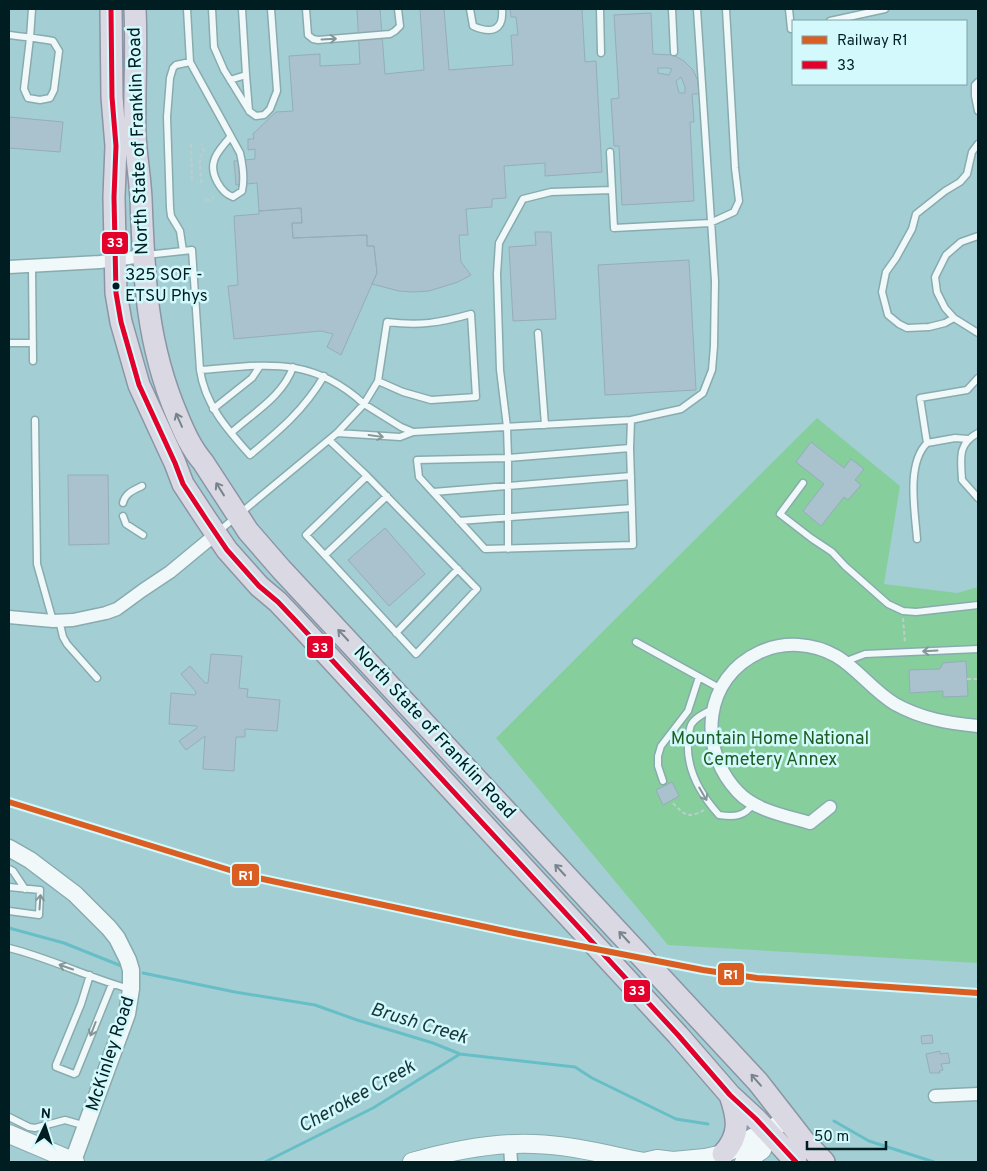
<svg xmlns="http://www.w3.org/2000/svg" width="987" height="1171" font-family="Overpass,sans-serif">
	<rect width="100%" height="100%" fill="#a3cfd4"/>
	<path fill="#86ce9c" d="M817,418L900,486L884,584L957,593L978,587V963L668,945L496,738Z"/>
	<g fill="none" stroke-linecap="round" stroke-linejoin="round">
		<path stroke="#68bec6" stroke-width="3" d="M9,928L64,943L124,967
			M143,973L235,992L315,1005L357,1020L433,1043L460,1054L575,1067L592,1078L676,1119L708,1124
			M834,1121L869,1141L934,1162
			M265,1162L373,1108L460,1054"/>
	</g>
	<path fill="#aac2ce" stroke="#95adb9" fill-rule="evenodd" d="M357,9H380L385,74L424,70L420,9H444L449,70L513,65L511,35H518L516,17H511L510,9H582L585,62L596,61L602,172L545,176V163L504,166L506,198L492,199V207L466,209L468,235H459L461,262L471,275L458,282L429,291L413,292L399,291L372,284L377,273L374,246H367V235L293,238L292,223H302L301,208L259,211L257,183L236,185L234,161L255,159V149L248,150V139H254L253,134L276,112L293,111L289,56L320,54V66L360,64Z
		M651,13L653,54L673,55L684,61L693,70L698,81L699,94H692L694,122H690L694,201L622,205L619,146H614L611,99L619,98L614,15ZM658,68H668L672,69L669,75L658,73ZM681,77L685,87V93H679L676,81Z
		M9,117L63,122L60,152L9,148Z
		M301,208L302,223H292L293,238L367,235V246H374L377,273L341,355L327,347L333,334L321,331L234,339L228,286L238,285L234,216L259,214V211Z
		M535,232H551L556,319L513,321L509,247L536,245Z
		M689,260L696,390L605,395L598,265Z
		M811,442L844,468L851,459L864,469L855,480L861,485L848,500L844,497L821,526L803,511L824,484L796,462Z
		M68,475H108L109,544L69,545Z
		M385,528L425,574L389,606L348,560Z
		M211,654L242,656L239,688L248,689L247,697L280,700L277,731L245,729V737H236L234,771L203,769L205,736L186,750L179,741L197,728V726L169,724L171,693L195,695L196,692L181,674L190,666L205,683H208Z
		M966,661L968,696L943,697V691L910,693L909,670L940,669L943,663Z
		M672,782L679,796L663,805L656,790Z
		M932,1035L933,1043L922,1044L921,1036Z
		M940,1051V1054L948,1053L950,1063L941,1064L943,1070L939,1071L940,1073H930L926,1054Z"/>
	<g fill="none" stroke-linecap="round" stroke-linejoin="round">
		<defs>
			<path id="service" d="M187,9L190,62L240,153C243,166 245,178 242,191L233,197C221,193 210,174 214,161C216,152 225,144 230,137
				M212,9L214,47L224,70L248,109
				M242,9L246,75
				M306,9L308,35L313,39L318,40L390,34L395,31L400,26L398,9
				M470,9L473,26C491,34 504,31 502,9
				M600,9L601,53
				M672,9L674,52
				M789,9L791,29H793
				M830,21L885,9
				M9,35C24,37 38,38 53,41L59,51L54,90L50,98L40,100L28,98L24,89L30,38L32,9
				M230,80L246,75L249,111L256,116L264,115L270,109L277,91L271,9
				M978,82L975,85V96L978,111
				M610,152L614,228L710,223L734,212L739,201L735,168L726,9
				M978,236L961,242L946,255L935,277L937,292L945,308L954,318L978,333
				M183,251L180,231L171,216L170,208L167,117L170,78L173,68L176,65L190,62
				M146,255L192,250L200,370
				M32,267L33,361
				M954,318L945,323L929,327L907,328L899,324L888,315L882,292L886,272L896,258L912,229L916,214L945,191L960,182L967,174L972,152L978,144
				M538,333L545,425
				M9,343H33
				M324,376C304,410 280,430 250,455C228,430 205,405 200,370C265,365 311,355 364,404L378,381L387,322C420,326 439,323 471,314L476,397L431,400L403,392L378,381
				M213,409L252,378L260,366
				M35,420L37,564L53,621
				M231,433C253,413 283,396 293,367
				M337,433L400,437L413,432
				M978,433C957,444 961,459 962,480L978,498
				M968,439L955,438L927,443L920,398L967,390L978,378
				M329,440L367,476L477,589L416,654L306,535L367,476
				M630,448L631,420L681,409L703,393L712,370L714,346L715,281L697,9
				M803,483L780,514L811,538L832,552L845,566L888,604L903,611L916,612L978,605
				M433,492L631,476
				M123,503C125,493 134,490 142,486
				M123,516L126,524L143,535
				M459,521L632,508
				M219,531L337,433L364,404L401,427L413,432L631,420
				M917,539C915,511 906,464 927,443
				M508,549V458L417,460L419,477L485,549L633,545L630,448L508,458L507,427L500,370L497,274L499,243L523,199L551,192L612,190
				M325,555L387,496
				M59,620L63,637L67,644L97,678
				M396,633L458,569
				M636,642L721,689
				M844,662L865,654L978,649
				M713,709C705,713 695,717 691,725C689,730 689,736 688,741C686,769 701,795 719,815C734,817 744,817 753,804
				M663,781L658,766V756L661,746L688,711L699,677
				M9,869L13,871L25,889
				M9,887L40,890L39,915L9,911
				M9,948C50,958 89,978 130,989
				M90,975L81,1004L56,1065V1067L74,1074L76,1073L112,984
				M9,1117L29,1127L35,1128L65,1120L86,1126
				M41,1146L47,1125"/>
			<path id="minor" d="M9,267L100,262L142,256
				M9,617L53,621L73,620L106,613L117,609L143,590L170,572L216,534
				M830,807L810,823C787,816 756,811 738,792C697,749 703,678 760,652C784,641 813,643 836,656C857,668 873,691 895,704C922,719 948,723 978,726
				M935,1096L978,1094
				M510,1145L511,1162"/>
			<path id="tertiary" d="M9,848L30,860L75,894L109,928L117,938L128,960L131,970V989L127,1014L73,1161"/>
			<path id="secondary" d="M9,1134L75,1162
				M412,1162C451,1151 493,1142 534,1144C571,1145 608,1155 644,1162L657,1159L673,1161L705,1158L723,1154L738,1147L752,1138L768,1132L786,1119
				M744,1162L762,1150L768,1132"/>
			<path id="trunk" d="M111,9L112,97L116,146L114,197L116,293L121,322L139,385L175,463L183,484L206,519L227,550L259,586L278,602L295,620L678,1035L730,1095L756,1119L796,1162
				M135,9C137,51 134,93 135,134C136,156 140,177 141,199C144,277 146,342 177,415C184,432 191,448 203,462L248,531L281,569L758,1082L804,1141L824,1162
				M723,1154C741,1135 738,1118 730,1095"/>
		</defs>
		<use href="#service" stroke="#88abae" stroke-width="9"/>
		<use href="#minor" stroke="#88abae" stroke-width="15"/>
		<use href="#tertiary" stroke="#88abae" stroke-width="19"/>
		<use href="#secondary" stroke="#88abae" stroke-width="20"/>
		<use href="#trunk" stroke="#8b95a5" stroke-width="24"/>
		<path stroke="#beccce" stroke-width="2" stroke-dasharray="4 2.5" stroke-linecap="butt" d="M191,144L192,183
			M201,183C202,171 196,161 204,151L201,144
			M206,200H210L214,197
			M903,618L905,643
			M967,679H978
			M673,803C684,815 689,819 704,810"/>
		<use href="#service" stroke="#f1f8f9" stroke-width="6"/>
		<use href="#minor" stroke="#f1f8f9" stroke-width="12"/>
		<use href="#tertiary" stroke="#f1f8f9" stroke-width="16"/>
		<use href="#secondary" stroke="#f1f8f9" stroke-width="18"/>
		<use href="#trunk" stroke="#dad8e2" stroke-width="21"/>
		<defs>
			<path id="bus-1" d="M111,9L112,97L116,146L114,197L116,293L121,322L139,385L175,463L183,484L206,519L227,550L259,586L278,602L295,620L678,1035L730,1095L756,1119L796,1162"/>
		</defs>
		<use href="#bus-1" stroke="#d3f9fd" stroke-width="9"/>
		<use href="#bus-1" stroke="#e4002b" stroke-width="5"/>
		<defs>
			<path id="rail-1" d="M9,802L249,876L514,933L703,970L757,978L978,993"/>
		</defs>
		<use href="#rail-1" stroke="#d3f9fd" stroke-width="10"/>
		<use href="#rail-1" stroke="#da5e22" stroke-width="6"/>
	</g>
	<defs><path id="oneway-shaft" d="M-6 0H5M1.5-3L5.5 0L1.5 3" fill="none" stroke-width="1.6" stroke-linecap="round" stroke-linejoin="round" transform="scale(1.25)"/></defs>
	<g stroke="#859698">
		<use href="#oneway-shaft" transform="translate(329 39) rotate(-3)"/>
		<use href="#oneway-shaft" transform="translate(376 436) rotate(8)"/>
		<use href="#oneway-shaft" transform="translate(930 651) rotate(177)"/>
		<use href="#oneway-shaft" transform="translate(703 794) rotate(60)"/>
		<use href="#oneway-shaft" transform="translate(40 902) rotate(-86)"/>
		<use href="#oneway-shaft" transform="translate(66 967) rotate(-161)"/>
		<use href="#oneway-shaft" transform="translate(93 1029) rotate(111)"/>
	</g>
	<g stroke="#78848c">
		<use href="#oneway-shaft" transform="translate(179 420) rotate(-114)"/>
		<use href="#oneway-shaft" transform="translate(220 489) rotate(-122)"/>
		<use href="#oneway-shaft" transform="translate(343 635) rotate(-133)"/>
		<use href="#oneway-shaft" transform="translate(560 870) rotate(-133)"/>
		<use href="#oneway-shaft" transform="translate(624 937) rotate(-133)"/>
		<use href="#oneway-shaft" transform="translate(756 1080) rotate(-131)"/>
	</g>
	<circle fill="#001e22" stroke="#d3f9fd" stroke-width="2" cx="116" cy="286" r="4.5"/>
	<g text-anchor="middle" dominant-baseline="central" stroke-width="5" stroke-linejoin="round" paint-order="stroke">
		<g font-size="17" fill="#001e22" stroke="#d3f9fd" text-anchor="start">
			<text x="125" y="276">325 SOF -<tspan x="125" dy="21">ETSU Phys</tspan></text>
		</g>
		<g font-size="18" fill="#001e22" stroke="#d3f9fd">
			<text transform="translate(139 141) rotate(-92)">North State of Franklin Road</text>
			<text transform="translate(434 733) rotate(47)">North State of Franklin Road</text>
			<text transform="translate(111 1054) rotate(-72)">McKinley Road</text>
		</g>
		<g font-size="18" fill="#1d5e21" stroke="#d3f9fd">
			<text x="770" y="739">Mountain Home National<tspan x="770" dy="21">Cemetery Annex</tspan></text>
		</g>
		<g font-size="19" font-style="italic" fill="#163639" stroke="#d3f9fd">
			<text transform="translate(419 1024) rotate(17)">Brush Creek</text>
			<text transform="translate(357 1097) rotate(-29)">Cherokee Creek</text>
		</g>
	</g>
	<g stroke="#d3f9fd" stroke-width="2">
		<rect x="101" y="231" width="28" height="24" rx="5" fill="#e4002b"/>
		<rect x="306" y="635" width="28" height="24" rx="5" fill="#e4002b"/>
		<rect x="231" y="863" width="29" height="24" rx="5" fill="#da5e22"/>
		<rect x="717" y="962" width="28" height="24" rx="5" fill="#da5e22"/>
		<rect x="623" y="979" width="28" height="24" rx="5" fill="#e4002b"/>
	</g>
	<g font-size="14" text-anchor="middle" font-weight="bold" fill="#fff">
		<text x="115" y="247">33</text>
		<text x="320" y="652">33</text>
		<text x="246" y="880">R1</text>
		<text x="731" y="979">R1</text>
		<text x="637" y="995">33</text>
	</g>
	<rect width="987" height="1171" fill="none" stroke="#001e22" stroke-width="20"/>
	<rect x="792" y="20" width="175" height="65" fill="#d3f9fd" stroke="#7fa1a5"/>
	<rect x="802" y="36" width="25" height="8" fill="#da5e22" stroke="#7fa1a5"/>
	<text x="837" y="45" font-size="15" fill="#001e22">Railway R1</text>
	<rect x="802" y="61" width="25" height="8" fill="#e4002b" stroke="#7fa1a5"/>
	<text x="837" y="70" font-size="15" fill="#001e22">33</text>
	<g transform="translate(45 1126) rotate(4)" stroke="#d3f9fd" stroke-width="4" paint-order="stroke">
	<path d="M0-4L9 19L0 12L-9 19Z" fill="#001e22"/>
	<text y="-8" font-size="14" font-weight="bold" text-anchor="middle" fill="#001e22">N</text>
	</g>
	<path d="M807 1141v8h79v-8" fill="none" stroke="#001e22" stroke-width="2.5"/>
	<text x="814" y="1141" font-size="15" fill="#001e22" stroke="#d3f9fd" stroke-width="4" paint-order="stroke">50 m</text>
</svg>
